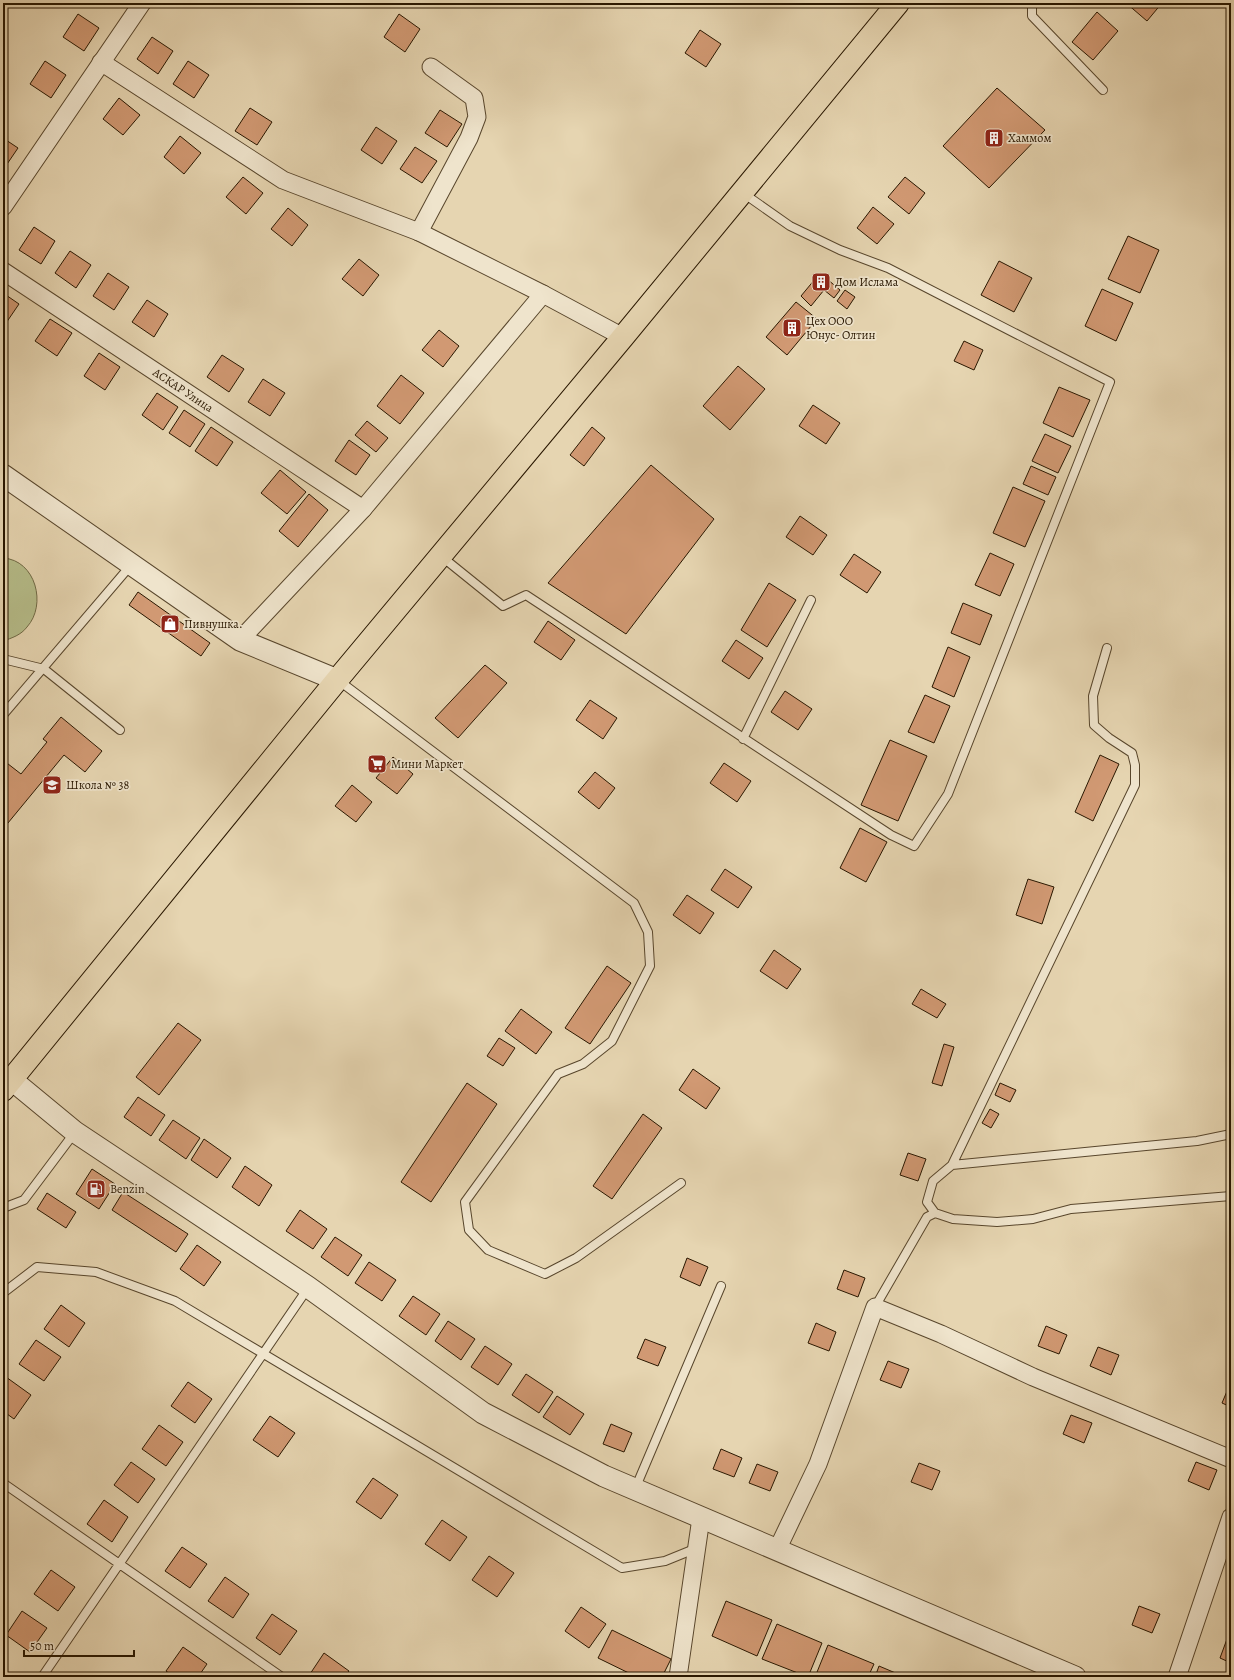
<svg xmlns="http://www.w3.org/2000/svg" width="1234" height="1680" font-family="Alegreya,serif">
	<rect width="100%" height="100%" fill="#e6d5b1"/>
	<filter id="stains"><feTurbulence type="fractalNoise" baseFrequency=".005" numOctaves="4"/><feColorMatrix values="0 0 0 0 .2 0 0 0 0 .09 0 0 0 0 .02 0 0 0 .5 -.17"/></filter>
	<radialGradient id="worn" r=".72"><stop offset=".6" stop-color="#630" stop-opacity="0"/><stop offset="1" stop-color="#630" stop-opacity=".3"/></radialGradient>
	<path fill="#b6bd8a" stroke="#706a45" d="M3,558C36,560 47,605 27,627C21,635 12,638 3,641Z"/>
	<path fill="#d19973" stroke="#291700" d="M1126,3H1162L1147,21Z
		M1097,12L1118,31L1093,60L1072,42Z
		M78,14L99,28L84,51L63,37Z
		M399,14L420,29L405,52L384,37Z
		M700,30L721,44L706,67L685,53Z
		M152,37L173,51L158,74L137,59Z
		M45,61L66,75L51,98L30,84Z
		M188,61L209,75L194,98L173,84Z
		M997,88L1045,130L989,188L943,146Z
		M119,98L140,115L123,135L103,119Z
		M250,108L272,122L257,145L235,131Z
		M440,110L462,124L447,147L425,133Z
		M376,127L397,141L382,164L361,150Z
		M180,136L201,153L184,174L164,157Z
		M3,138L18,148L3,170Z
		M415,147L437,161L422,183L400,169Z
		M243,177L263,193L246,214L226,197Z
		M905,177L925,193L909,214L888,197Z
		M873,207L894,224L877,244L857,228Z
		M288,208L308,225L292,246L271,229Z
		M34,227L55,241L41,264L19,250Z
		M1128,236L1159,250L1140,293L1108,279Z
		M70,251L91,265L76,288L55,273Z
		M359,259L379,275L363,296L342,279Z
		M999,261L1032,278L1014,312L981,295Z
		M108,273L129,287L114,310L93,296Z
		M820,273L840,290L834,298L824,290L811,306L801,296Z
		M1102,289L1133,303L1116,341L1085,326Z
		M845,290L855,297L847,309L837,301Z
		M3,293L19,304L4,326H3Z
		M147,300L168,314L154,337L132,322Z
		M796,302L817,319L787,355L766,337Z
		M50,319L72,333L57,356L35,341Z
		M439,330L459,346L443,367L422,350Z
		M964,341L983,350L974,370L954,361Z
		M99,353L120,367L105,390L84,376Z
		M222,355L244,369L229,392L207,377Z
		M738,366L765,389L730,430L703,406Z
		M401,375L424,393L400,424L377,406Z
		M263,379L285,393L270,416L248,402Z
		M1059,387L1090,400L1073,437L1043,423Z
		M157,393L178,407L163,430L142,415Z
		M813,405L840,423L826,444L799,426Z
		M184,410L205,424L190,447L169,433Z
		M367,421L388,438L376,452L355,435Z
		M211,427L233,442L217,466L195,451Z
		M592,427L605,438L584,466L570,455Z
		M1045,434L1071,446L1058,473L1032,461Z
		M349,440L370,455L356,475L335,461Z
		M651,465L714,519L626,634L548,583Z
		M1031,466L1056,477L1048,495L1023,484Z
		M280,470L306,492L287,514L261,493Z
		M1013,487L1045,501L1025,547L993,533Z
		M309,494L328,510L298,547L279,531Z
		M800,516L827,535L813,555L786,537Z
		M990,553L1014,564L1000,596L975,585Z
		M854,554L881,572L867,593L840,575Z
		M769,583L796,600L767,647L741,630Z
		M138,592L210,643L201,656L129,605Z
		M963,603L992,615L980,645L951,633Z
		M548,621L575,640L561,660L534,642Z
		M736,640L763,658L749,679L722,661Z
		M948,647L970,657L954,697L932,687Z
		M485,665L507,683L458,738L435,718Z
		M785,691L812,709L798,730L771,712Z
		M925,695L950,706L934,743L908,732Z
		M590,700L617,718L603,739L576,720Z
		M61,717L102,751L85,772L64,755L3,829V760L21,774L47,742L43,739Z
		M890,740L927,756L898,821L861,805Z
		M1100,755L1119,764L1093,821L1075,812Z
		M393,757L413,774L397,794L376,778Z
		M724,763L751,781L737,802L710,783Z
		M595,772L615,788L599,809L578,792Z
		M352,785L372,802L356,822L335,806Z
		M860,828L887,842L866,882L840,868Z
		M725,869L752,887L738,908L711,890Z
		M1028,879L1054,887L1042,924L1016,915Z
		M687,895L714,913L700,934L673,915Z
		M774,950L801,969L787,989L760,971Z
		M607,966L631,983L590,1044L565,1028Z
		M921,989L946,1004L937,1018L912,1004Z
		M521,1009L552,1032L536,1054L505,1031Z
		M178,1023L201,1040L159,1095L136,1077Z
		M499,1038L515,1048L503,1066L487,1056Z
		M944,1044L954,1047L942,1086L932,1083Z
		M693,1069L720,1088L706,1109L679,1090Z
		M467,1083L497,1104L431,1202L401,1182Z
		M1000,1083L1016,1090L1010,1102L995,1095Z
		M138,1097L165,1115L151,1136L124,1117Z
		M990,1109L999,1114L991,1128L982,1123Z
		M643,1114L662,1128L612,1199L593,1186Z
		M173,1120L200,1138L186,1159L159,1140Z
		M204,1139L231,1158L217,1178L191,1160Z
		M908,1153L926,1159L918,1181L900,1175Z
		M245,1166L272,1185L259,1206L232,1187Z
		M92,1169L115,1184L99,1209L76,1194Z
		M123,1192L188,1234L176,1252L112,1210Z
		M47,1193L76,1212L66,1228L37,1209Z
		M300,1210L327,1229L313,1249L286,1231Z
		M335,1237L362,1255L348,1276L321,1257Z
		M197,1245L221,1262L204,1286L180,1269Z
		M687,1258L708,1267L700,1286L680,1277Z
		M369,1262L396,1280L382,1301L355,1283Z
		M844,1270L865,1278L858,1297L837,1289Z
		M413,1296L440,1314L426,1335L399,1316Z
		M61,1305L85,1323L69,1347L44,1329Z
		M448,1321L475,1339L461,1360L435,1341Z
		M816,1323L836,1332L829,1351L808,1343Z
		M1046,1326L1067,1335L1059,1354L1038,1346Z
		M645,1339L666,1347L658,1366L637,1358Z
		M36,1340L61,1357L44,1381L19,1364Z
		M485,1346L512,1364L498,1385L471,1367Z
		M1098,1347L1119,1355L1111,1375L1090,1366Z
		M888,1361L909,1369L901,1388L880,1380Z
		M526,1374L553,1392L539,1413L512,1395Z
		M6,1377L31,1395L14,1419L3,1411V1382Z
		M188,1382L212,1399L195,1423L171,1406Z
		M1230,1384H1231V1407L1222,1403Z
		M557,1396L584,1414L570,1435L543,1417Z
		M1071,1415L1092,1423L1084,1443L1063,1434Z
		M270,1416L295,1433L278,1457L253,1440Z
		M611,1424L632,1433L624,1452L603,1444Z
		M159,1425L183,1442L166,1466L142,1449Z
		M721,1449L742,1458L734,1477L713,1469Z
		M131,1462L155,1479L138,1503L114,1485Z
		M1196,1462L1217,1470L1209,1490L1188,1481Z
		M919,1463L940,1471L932,1490L911,1482Z
		M757,1464L778,1472L770,1491L749,1483Z
		M373,1478L398,1495L381,1519L356,1502Z
		M104,1500L128,1517L112,1542L87,1524Z
		M442,1520L467,1537L450,1561L425,1544Z
		M182,1547L207,1564L190,1588L165,1571Z
		M489,1556L514,1573L497,1597L472,1580Z
		M51,1570L75,1587L58,1611L34,1594Z
		M225,1577L249,1594L233,1618L208,1601Z
		M726,1601L772,1620L757,1656L712,1636Z
		M1139,1606L1160,1614L1152,1633L1132,1625Z
		M581,1607L606,1624L589,1648L565,1631Z
		M22,1611L47,1628L30,1652L6,1635Z
		M272,1614L297,1631L280,1655L256,1638Z
		M777,1624L822,1643L808,1677L762,1659Z
		M612,1630L671,1659L662,1677H637L598,1658Z
		M1227,1639L1231,1640V1663L1220,1658Z
		M828,1645L874,1664L868,1677H815Z
		M183,1647L207,1664L198,1677H174L166,1671Z
		M324,1653L349,1671L344,1677H308Z
		M879,1666L905,1677H875Z"/>
	<g fill="none" stroke-linecap="round" stroke-linejoin="round">
		<defs>
			<path id="service" d="M1032,3V16L1103,90
				M441,556L503,606L526,595L891,835L914,846L948,794L1110,382L888,268L840,250L790,226L743,193
				M3,659L44,669L120,730
				M338,680L634,903L648,932L650,966L612,1041L583,1064L558,1074L465,1202L469,1230L488,1250L545,1274L576,1258L681,1183
				M3,715L131,565
				M743,739L811,600
				M952,1165L1135,785V765L1132,753L1109,738L1094,725L1093,696L1107,648
				M3,1208L24,1200L75,1132
				M935,1213L927,1202L933,1181L952,1165L1197,1141L1231,1134
				M3,1293L37,1267L96,1272L175,1301L622,1568L665,1561L697,1548
				M875,1307L927,1217L935,1213L953,1219L997,1222L1033,1219L1071,1209L1231,1196
				M3,1483L282,1677
				M635,1489L721,1286
				M42,1677L308,1288"/>
			<g id="minor">
				<path d="M101,62L283,180L419,232L543,294L623,337"/>
				<path d="M3,207L142,3"/>
				<path d="M419,232L469,138L477,117L474,98L431,67"/>
				<path id="s1" d="M3,271L363,509"/>
				<path d="M240,640L363,509L543,294"/>
				<path d="M777,1550L818,1464L875,1307L941,1334L1033,1377L1231,1459"/>
				<path d="M678,1677L701,1518"/>
				<path d="M1177,1677L1231,1517"/>
			</g>
			<path id="tertiary" d="M3,475L240,640L337,680
				M12,1080L75,1132L308,1287L483,1413L604,1476L1075,1677"/>
			<path id="trunk" d="M3,1090L337,680L623,337L898,3"/>
		</defs>
		<use href="#service" stroke="#58462c" stroke-width="10"/>
		<use href="#minor" stroke="#58462c" stroke-width="19"/>
		<use href="#tertiary" stroke="#58462c" stroke-width="23"/>
		<use href="#trunk" stroke="#291700" stroke-width="24"/>
		<use href="#service" stroke="#efe4cc" stroke-width="8"/>
		<use href="#minor" stroke="#efe4cc" stroke-width="17"/>
		<use href="#tertiary" stroke="#efe4cc" stroke-width="21"/>
		<use href="#trunk" stroke="#e6d5b1" stroke-width="22"/>
	</g>
	<defs>
		<symbol id="building-square" viewBox="-11 -11 22 22"><rect x="-9" y="-9" width="18" height="18" rx="4" fill="#8f2418" stroke="#efe4cc"/><path d="M-4-6H4V6H1V3H-1V6H-4ZM-2.5-4.3h1.7v1.8h-1.7ZM.8-4.3h1.7v1.8H.8ZM-2.5-1h1.7V.8h-1.7ZM.8-1h1.7V.8H.8Z" fill="#fff"/></symbol>
		<symbol id="shop-square" viewBox="-11 -11 22 22"><rect x="-9" y="-9" width="18" height="18" rx="4" fill="#8f2418" stroke="#efe4cc"/><path d="M-5-2.5h2.3a2.7 3.5 0 0 1 5.4 0H5L5.5 6h-11ZM-1.5-2.5h3a1.5 2.3 0 0 0-3 0Z" fill="#fff"/></symbol>
		<symbol id="supermarket-square" viewBox="-11 -11 22 22"><rect x="-9" y="-9" width="18" height="18" rx="4" fill="#8f2418" stroke="#efe4cc"/><path d="M-6-5.5h2.5l.6 2H6L4.5 2H-2.5L-4.4-4H-6ZM-1.5 3.2a1.3 1.3 0 1 0 .1 0ZM3 3.2a1.3 1.3 0 1 0 .1 0Z" fill="#fff"/></symbol>
		<symbol id="school-square" viewBox="-11 -11 22 22"><rect x="-9" y="-9" width="18" height="18" rx="4" fill="#8f2418" stroke="#efe4cc"/><path d="M0-5L7-2L0 1L-7-2ZM-4 1L0 2.5L4 1V4Q0 6-4 4Z" fill="#fff"/></symbol>
		<symbol id="fuel-square" viewBox="-11 -11 22 22"><rect x="-9" y="-9" width="18" height="18" rx="4" fill="#8f2418" stroke="#efe4cc"/><path d="M-5.5-6h7V0h2V4h1.3V-2.5L3-4.5l.8-.8L6-3V5H2.5V1h-1V6h-7ZM-4.2-4.7v3.2H.2V-4.7Z" fill="#fff"/></symbol>
	</defs>
	<g fill-rule="evenodd">
		<use href="#building-square" x="983" y="127" width="22" height="22"/>
		<use href="#building-square" x="810" y="271" width="22" height="22"/>
		<use href="#building-square" x="781" y="317" width="22" height="22"/>
		<use href="#shop-square" x="159" y="613" width="22" height="22"/>
		<use href="#supermarket-square" x="366" y="753" width="22" height="22"/>
		<use href="#school-square" x="41" y="774" width="22" height="22"/>
		<use href="#fuel-square" x="85" y="1178" width="22" height="22"/>
	</g>
	<g text-anchor="middle" dominant-baseline="central" stroke-width="3.5" stroke-linejoin="round" paint-order="stroke">
		<g font-size="12" fill="#291700" stroke="#efe4cc" text-anchor="start">
			<text x="1008" y="138">Хаммом</text>
			<text x="835" y="282">Дом Ислама</text>
			<text x="806" y="321">Цех ООО<tspan x="806" dy="14">Юнус- Олтин</tspan></text>
			<text x="184" y="624">Пивнушка.</text>
			<text x="391" y="764">Мини Маркет</text>
			<text x="66" y="785">Школа № 38</text>
			<text x="110" y="1189">Benzin</text>
		</g>
		<g font-size="12" fill="#291700" stroke="#efe4cc">
			<text stroke="none"><textPath href="#s1" startOffset="216">АСКАР Улица</textPath></text>
		</g>
	</g>
	<rect width="1234" height="1680" fill="none" stroke="#e6d5b1" stroke-width="16"/>
	<rect x="4" y="4" width="1226" height="1672" fill="none" stroke="#291700" stroke-width="2"/>
	<rect x="8" y="8" width="1218" height="1664" fill="none" stroke="#291700"/>
	<path d="M24 1650v6h110v-6" fill="none" stroke="#291700" stroke-width="2"/>
	<text x="30" y="1650" font-size="12" fill="#291700" stroke="#efe4cc" stroke-width="3" paint-order="stroke">50 m</text>
	<rect width="100%" height="100%" filter="url(#stains)"/>
	<rect width="100%" height="100%" fill="url(#worn)"/>
</svg>
